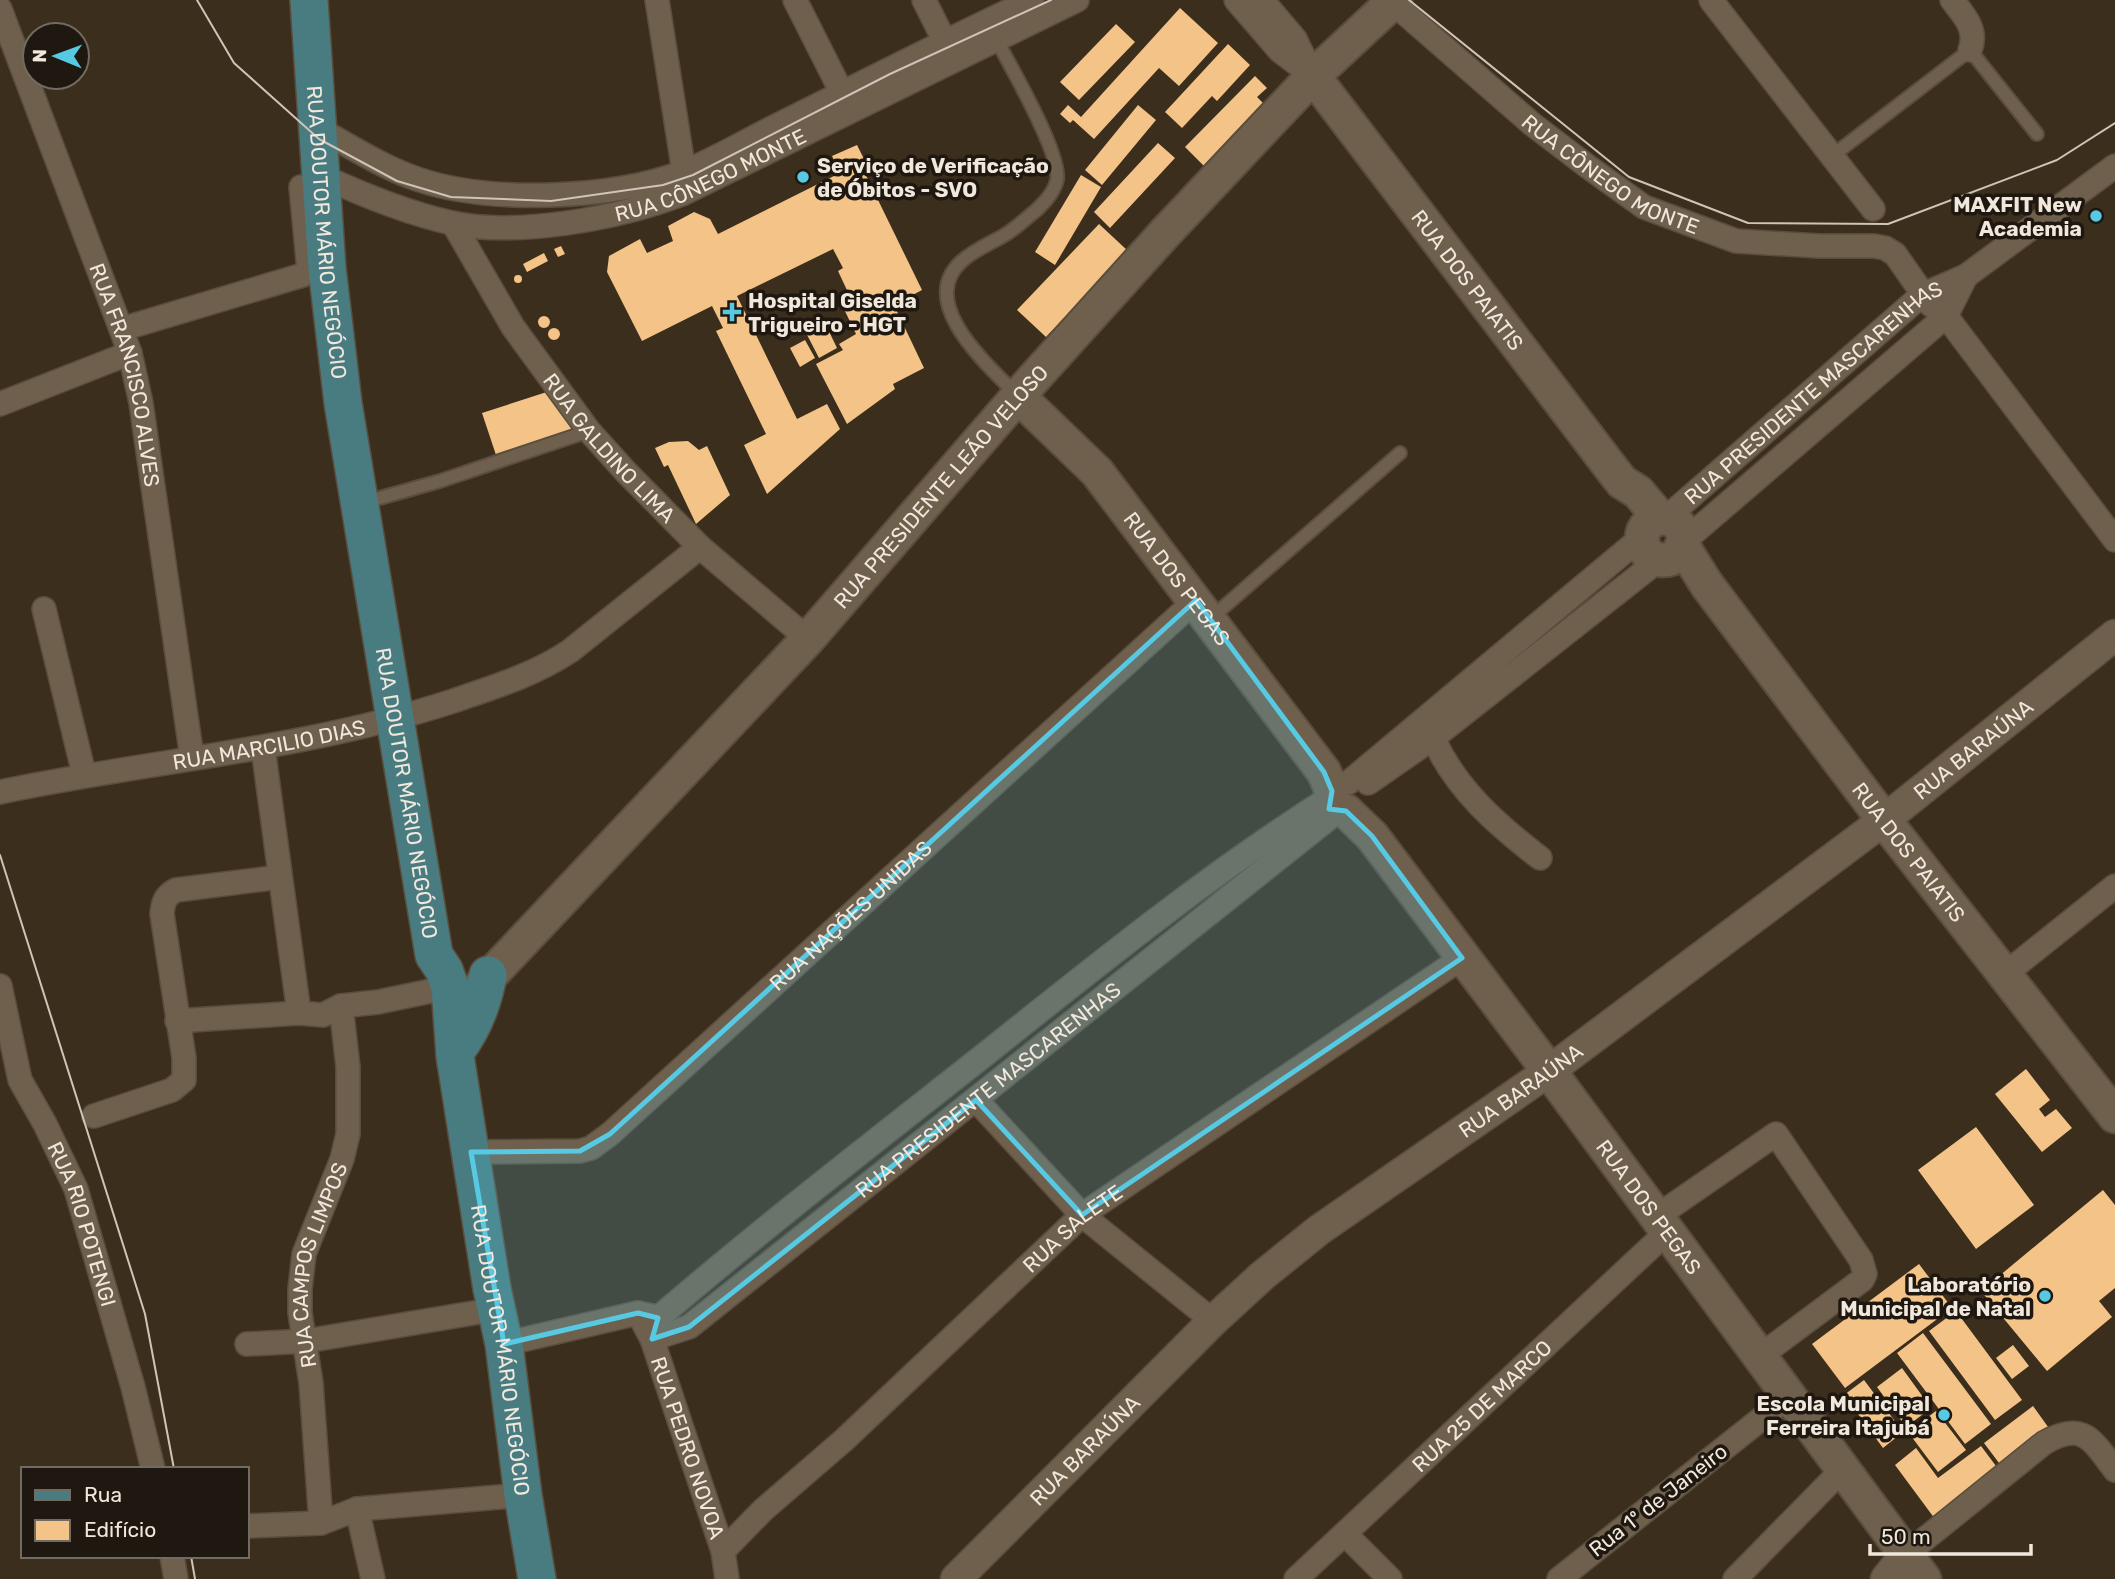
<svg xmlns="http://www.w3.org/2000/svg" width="2115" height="1579" font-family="Rubik,sans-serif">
	<rect width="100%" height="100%" fill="#3c2e1d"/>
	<path fill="#f4c387" d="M1180,8L1218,43L1179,86L1159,68L1094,139L1073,120L1070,123L1060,114L1068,105L1081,117Z
		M1116,24L1135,42L1079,100L1060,82Z
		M1228,44L1250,65L1217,101L1212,96L1182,128L1165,112Z
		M1255,76L1267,88L1257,97L1265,105L1205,167L1185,147Z
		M1138,105L1156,120L1102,185L1085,170Z
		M1158,143L1175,158L1110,228L1094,212Z
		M857,145L865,161L860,163L922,290L894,305L924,368L893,384L895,389L847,424L816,364L843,350L839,344L856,334L843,307L853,303L838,271L843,268L833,249L737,296L797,419L827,404L840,429L767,494L744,445L766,434L716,331L723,328L712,306L642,341L607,272L609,256L640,239L647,253L673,241L668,226L694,212L710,219L718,234L840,173L832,156Z
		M1081,175L1101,187L1055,265L1035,252Z
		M1099,224L1128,251L1046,337L1017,310Z
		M561,246L565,254L558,257L554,249Z
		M544,253L548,261L527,272L523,264Z
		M514 279a4 4 0 1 1 8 0a4 4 0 1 1-8 0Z
		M538 322a6 6 0 1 1 12 0a6 6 0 1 1-12 0Z
		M822,317L837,348L819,358L803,327Z
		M548 334a6 6 0 1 1 12 0a6 6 0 1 1-12 0Z
		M805,340L815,358L800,367L790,348Z
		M556,389L581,427L496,455L482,413Z
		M688,441L699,450L707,446L730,495L696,524L668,465L664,467L655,448L669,442Z
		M2026,1069L2050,1100L2039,1109L2045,1117L2056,1109L2072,1128L2042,1152L1995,1094Z
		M1976,1127L2034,1205L1976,1249L1918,1170Z
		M2103,1190L2115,1205V1288L2099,1301L2112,1317L2047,1371L1981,1291Z
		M1919,1264L1952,1308L1845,1388L1812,1344Z
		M1956,1311L2022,1400L1995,1420L1929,1331Z
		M1923,1333L1991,1424L1965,1444L1897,1353Z
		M2013,1345L2029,1366L2012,1379L1996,1358Z
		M1902,1368L1931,1408L1906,1427L1877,1387Z
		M1864,1380L1903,1432L1883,1448L1844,1395Z
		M2033,1406L2051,1431L2002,1467L1984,1443Z
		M1936,1411L1966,1450L1938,1472L1908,1432Z
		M1981,1446L1999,1470L1935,1519L1895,1465L1916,1448L1938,1478Z"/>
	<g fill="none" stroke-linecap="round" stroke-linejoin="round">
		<defs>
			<path id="service" d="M996,39C1010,65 1062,155 1057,180C1054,194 1039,209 1028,217C1020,224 1012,231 1003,236C989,244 974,250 962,261C915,303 989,366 1018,396
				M1832,156L1970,50L2037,134
				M362,503L440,481L589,431
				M1210,619L1400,453"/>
			<g id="minor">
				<path d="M657,0L684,172"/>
				<path d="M795,0L842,93"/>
				<path d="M924,0L944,40"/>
				<path d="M1236,0L1280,51L1313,76"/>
				<path d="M1262,0L1295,39L1310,70"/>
				<path d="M1711,0L1873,209"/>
				<path d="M1952,0C1964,15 1978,30 1970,50"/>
				<path id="s1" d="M1392,2L1532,124L1587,166L1644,207L1736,241L1819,246H1874L1885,248L1895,254L1930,304L1946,316L2115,540"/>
				<path id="s2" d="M0,9L130,353L141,403L192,758"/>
				<path d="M317,128C350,146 382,167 417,179C490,204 612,199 684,172C718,158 751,138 784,122C867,81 948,39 1032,0"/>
				<path id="s3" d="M322,176C363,195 407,213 452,223C518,237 620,218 682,194L1077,0"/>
				<path id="s4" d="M453,223L513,327L589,431L626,472L700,547L808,639"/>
				<path d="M122,329L303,275L309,271L301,187"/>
				<path d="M0,404L130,353"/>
				<path id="s5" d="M1666,518L1922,295L1966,276L2115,166"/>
				<path d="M1683,542L1946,316L1966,276"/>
				<path d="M44,609L84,774"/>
				<path d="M1433,738C1456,789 1496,824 1540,858"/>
				<path d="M263,748L299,1013"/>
				<path d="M1348,783L1642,537"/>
				<path d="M1368,783L1433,738L1660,559"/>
				<path id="s6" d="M0,792C153,760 304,750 453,701C494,687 534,675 570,651L700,547"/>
				<path d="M2005,974L2115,886"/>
				<path id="s7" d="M0,986L20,1080L45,1124L76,1189L133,1387L153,1469"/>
				<path d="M177,1021L299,1013L323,1015L341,1006L378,1002L450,987"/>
				<path d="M976,1100L1082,1215L1213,1321"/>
				<path d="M94,1116L172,1090L184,1080V1058L162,914C163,902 165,896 176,890L280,877"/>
				<path id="s8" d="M471,1152L580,1151L591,1148L610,1134L1196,600"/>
				<path d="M1656,1217L1776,1134L1861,1260L1865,1274L1862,1280L1760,1356"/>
				<path id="s9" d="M638,1313L652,1339L689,1327L1339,810"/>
				<path d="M658,1318C764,1227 874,1142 983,1056C1096,966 1209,874 1331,797"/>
				<path id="s10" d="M655,1328L652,1339L723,1551L727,1579"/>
				<path d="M247,1344L306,1341L497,1309"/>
				<path d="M504,1344L638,1313L652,1316"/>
				<path d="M357,1509L373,1579"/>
				<path id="s11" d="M321,1523L311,1383L300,1313V1289L304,1254L342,1159L348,1134V1067L341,1006"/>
				<path d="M247,1526L321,1523L357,1509L523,1495"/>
				<path d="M1345,1534L1390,1579"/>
				<path id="s12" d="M723,1551L763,1510L844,1440L1082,1215L1462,958"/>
				<path d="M1905,1555L2044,1443C2083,1420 2092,1440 2115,1470"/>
				<path d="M172,1556L176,1579"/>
				<path id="s13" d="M1296,1579L1667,1232"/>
				<path d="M1559,1579L1790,1396"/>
				<path d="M1735,1579L1843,1469"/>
			</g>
			<g id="tertiary">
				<path id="s14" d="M956,1579L1213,1321L1262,1276L1319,1230L1549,1071L1884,820L2115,635"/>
				<path d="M1886,1579L1905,1555"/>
			</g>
			<g id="secondary">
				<path id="s15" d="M1313,76L1611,468L1622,482L1638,492L1660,518"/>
				<path id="s16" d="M1018,396L1097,472L1324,772L1332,791"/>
				<circle cx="1663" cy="539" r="21"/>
				<path id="s17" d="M1682,545L1707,585L1884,820L2115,1116"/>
				<path id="s18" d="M1346,811L1372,836L1549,1071L1924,1579"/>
				<path id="s19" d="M471,996L808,639L1018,396L1166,232L1313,76L1395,0"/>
			</g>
			<g id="primary">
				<path id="s20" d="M309,0L327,268L343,403L434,955L444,970L450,987L455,1056L492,1289L504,1344L523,1495L537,1579"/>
				<path d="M455,1052C473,1029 483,1003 488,975"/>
			</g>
		</defs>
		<use href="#service" stroke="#594d3e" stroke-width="16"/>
		<use href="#minor" stroke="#594d3e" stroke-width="26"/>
		<use href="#tertiary" stroke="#594d3e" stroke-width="33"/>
		<use href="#secondary" stroke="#594d3e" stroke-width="37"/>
		<use href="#primary" stroke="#594d3e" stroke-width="40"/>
		<use href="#service" stroke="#6f5f4d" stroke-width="12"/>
		<use href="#minor" stroke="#6f5f4d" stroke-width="23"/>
		<use href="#tertiary" stroke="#6f5f4d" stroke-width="30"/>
		<use href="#secondary" stroke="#6f5f4d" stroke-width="33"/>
		<use href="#primary" stroke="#487c81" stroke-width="37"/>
		<path stroke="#cec4b8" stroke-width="2" d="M197,0L234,63L319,139L397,181L451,197L551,201L663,185L693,175L890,74L1051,0
			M1409,0L1629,177L1748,223L1888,224L2057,160L2115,123
			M0,855L145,1314L174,1469
			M191,1556L195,1579"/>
	</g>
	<path fill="#58c9e3" fill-opacity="0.2" stroke="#58c9e3" stroke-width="5" stroke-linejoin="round" d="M1196,600L1324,772L1332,791L1329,809L1346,811L1372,836L1462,958L1082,1215L976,1100L689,1327L652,1339L658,1318L638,1313L504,1344L471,1152L580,1151L610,1134Z"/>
	<g fill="#58c9e3" stroke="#1e1810" stroke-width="2.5">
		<circle cx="803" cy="177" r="7"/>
		<circle cx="2096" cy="216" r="7"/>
		<path d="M728.5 301.5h7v7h7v7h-7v7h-7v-7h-7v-7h7z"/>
		<circle cx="2045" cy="1296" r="7"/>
		<circle cx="1944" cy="1415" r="7"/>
	</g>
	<g text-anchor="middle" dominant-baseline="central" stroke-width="7" stroke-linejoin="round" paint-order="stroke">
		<g font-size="21" font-weight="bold" fill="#f1e8dd" stroke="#1e1810" text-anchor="end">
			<text x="817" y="165" text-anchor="start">Serviço de Verificação<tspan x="817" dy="24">de Óbitos - SVO</tspan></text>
			<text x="2082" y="204">MAXFIT New<tspan x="2082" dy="24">Academia</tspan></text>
			<text x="748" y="300" text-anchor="start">Hospital Giselda<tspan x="748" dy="24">Trigueiro - HGT</tspan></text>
			<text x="2031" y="1284">Laboratório<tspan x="2031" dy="24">Municipal de Natal</tspan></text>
			<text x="1930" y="1403">Escola Municipal<tspan x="1930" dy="24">Ferreira Itajubá</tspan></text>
		</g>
		<g font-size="21" fill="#f1e8dd" stroke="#1e1810">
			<text stroke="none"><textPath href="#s1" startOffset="280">RUA CÔNEGO MONTE</textPath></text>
			<text stroke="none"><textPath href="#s3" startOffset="406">RUA CÔNEGO MONTE</textPath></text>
			<text stroke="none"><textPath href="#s20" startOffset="233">RUA DOUTOR MÁRIO NEGÓCIO</textPath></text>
			<text stroke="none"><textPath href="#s15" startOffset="256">RUA DOS PAIATIS</textPath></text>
			<text stroke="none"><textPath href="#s2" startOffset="388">RUA FRANCISCO ALVES</textPath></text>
			<text stroke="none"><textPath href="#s5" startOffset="194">RUA PRESIDENTE MASCARENHAS</textPath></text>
			<text stroke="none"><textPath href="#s4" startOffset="275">RUA GALDINO LIMA</textPath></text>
			<text stroke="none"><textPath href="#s19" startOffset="693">RUA PRESIDENTE LEÃO VELOSO</textPath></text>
			<text stroke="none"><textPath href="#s16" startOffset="243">RUA DOS PEGAS</textPath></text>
			<text stroke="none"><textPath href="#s6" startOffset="273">RUA MARCILIO DIAS</textPath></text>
			<text stroke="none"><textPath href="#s14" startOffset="1316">RUA BARAÚNA</textPath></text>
			<text stroke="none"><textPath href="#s20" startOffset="800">RUA DOUTOR MÁRIO NEGÓCIO</textPath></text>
			<text stroke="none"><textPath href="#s17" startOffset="382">RUA DOS PAIATIS</textPath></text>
			<text stroke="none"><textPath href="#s8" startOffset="469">RUA NAÇÕES UNIDAS</textPath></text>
			<text stroke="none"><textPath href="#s9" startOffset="450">RUA PRESIDENTE MASCARENHAS</textPath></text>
			<text stroke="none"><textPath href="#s14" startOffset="749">RUA BARAÚNA</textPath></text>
			<text stroke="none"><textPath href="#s18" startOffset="499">RUA DOS PEGAS</textPath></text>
			<text stroke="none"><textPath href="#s7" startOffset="254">RUA RIO POTENGI</textPath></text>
			<text stroke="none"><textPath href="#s12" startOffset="476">RUA SALETE</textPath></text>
			<text stroke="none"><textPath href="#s11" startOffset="262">RUA CAMPOS LIMPOS</textPath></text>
			<text stroke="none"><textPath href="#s20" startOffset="1367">RUA DOUTOR MÁRIO NEGÓCIO</textPath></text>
			<text stroke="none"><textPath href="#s13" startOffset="254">RUA 25 DE MARCO</textPath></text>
			<text stroke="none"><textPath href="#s10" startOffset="126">RUA PEDRO NOVOA</textPath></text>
			<text stroke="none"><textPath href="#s14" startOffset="182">RUA BARAÚNA</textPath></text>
			<text transform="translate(1658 1500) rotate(-38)">Rua 1º de Janeiro</text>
		</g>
	</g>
	<rect x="21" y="1467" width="228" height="91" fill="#1e1810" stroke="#726b62" stroke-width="2"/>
	<rect x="35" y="1490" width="35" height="10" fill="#487c81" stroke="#726b62" stroke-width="2"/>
	<text x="84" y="1502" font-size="21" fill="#f1e8dd">Rua</text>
	<rect x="35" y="1520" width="35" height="21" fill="#f4c387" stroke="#726b62" stroke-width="2"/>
	<text x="84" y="1537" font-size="21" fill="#f1e8dd">Edifício</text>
	<g transform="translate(56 56) rotate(271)"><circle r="33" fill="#1e1810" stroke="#726b62" stroke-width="2"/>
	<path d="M0-5L12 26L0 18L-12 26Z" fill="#58c9e3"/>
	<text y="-10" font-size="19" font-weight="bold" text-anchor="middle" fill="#f1e8dd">N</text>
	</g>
	<path d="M1870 1544v10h161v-10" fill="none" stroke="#f1e8dd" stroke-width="3.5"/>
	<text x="1881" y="1544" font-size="21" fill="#f1e8dd" stroke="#1e1810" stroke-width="5" paint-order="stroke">50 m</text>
</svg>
